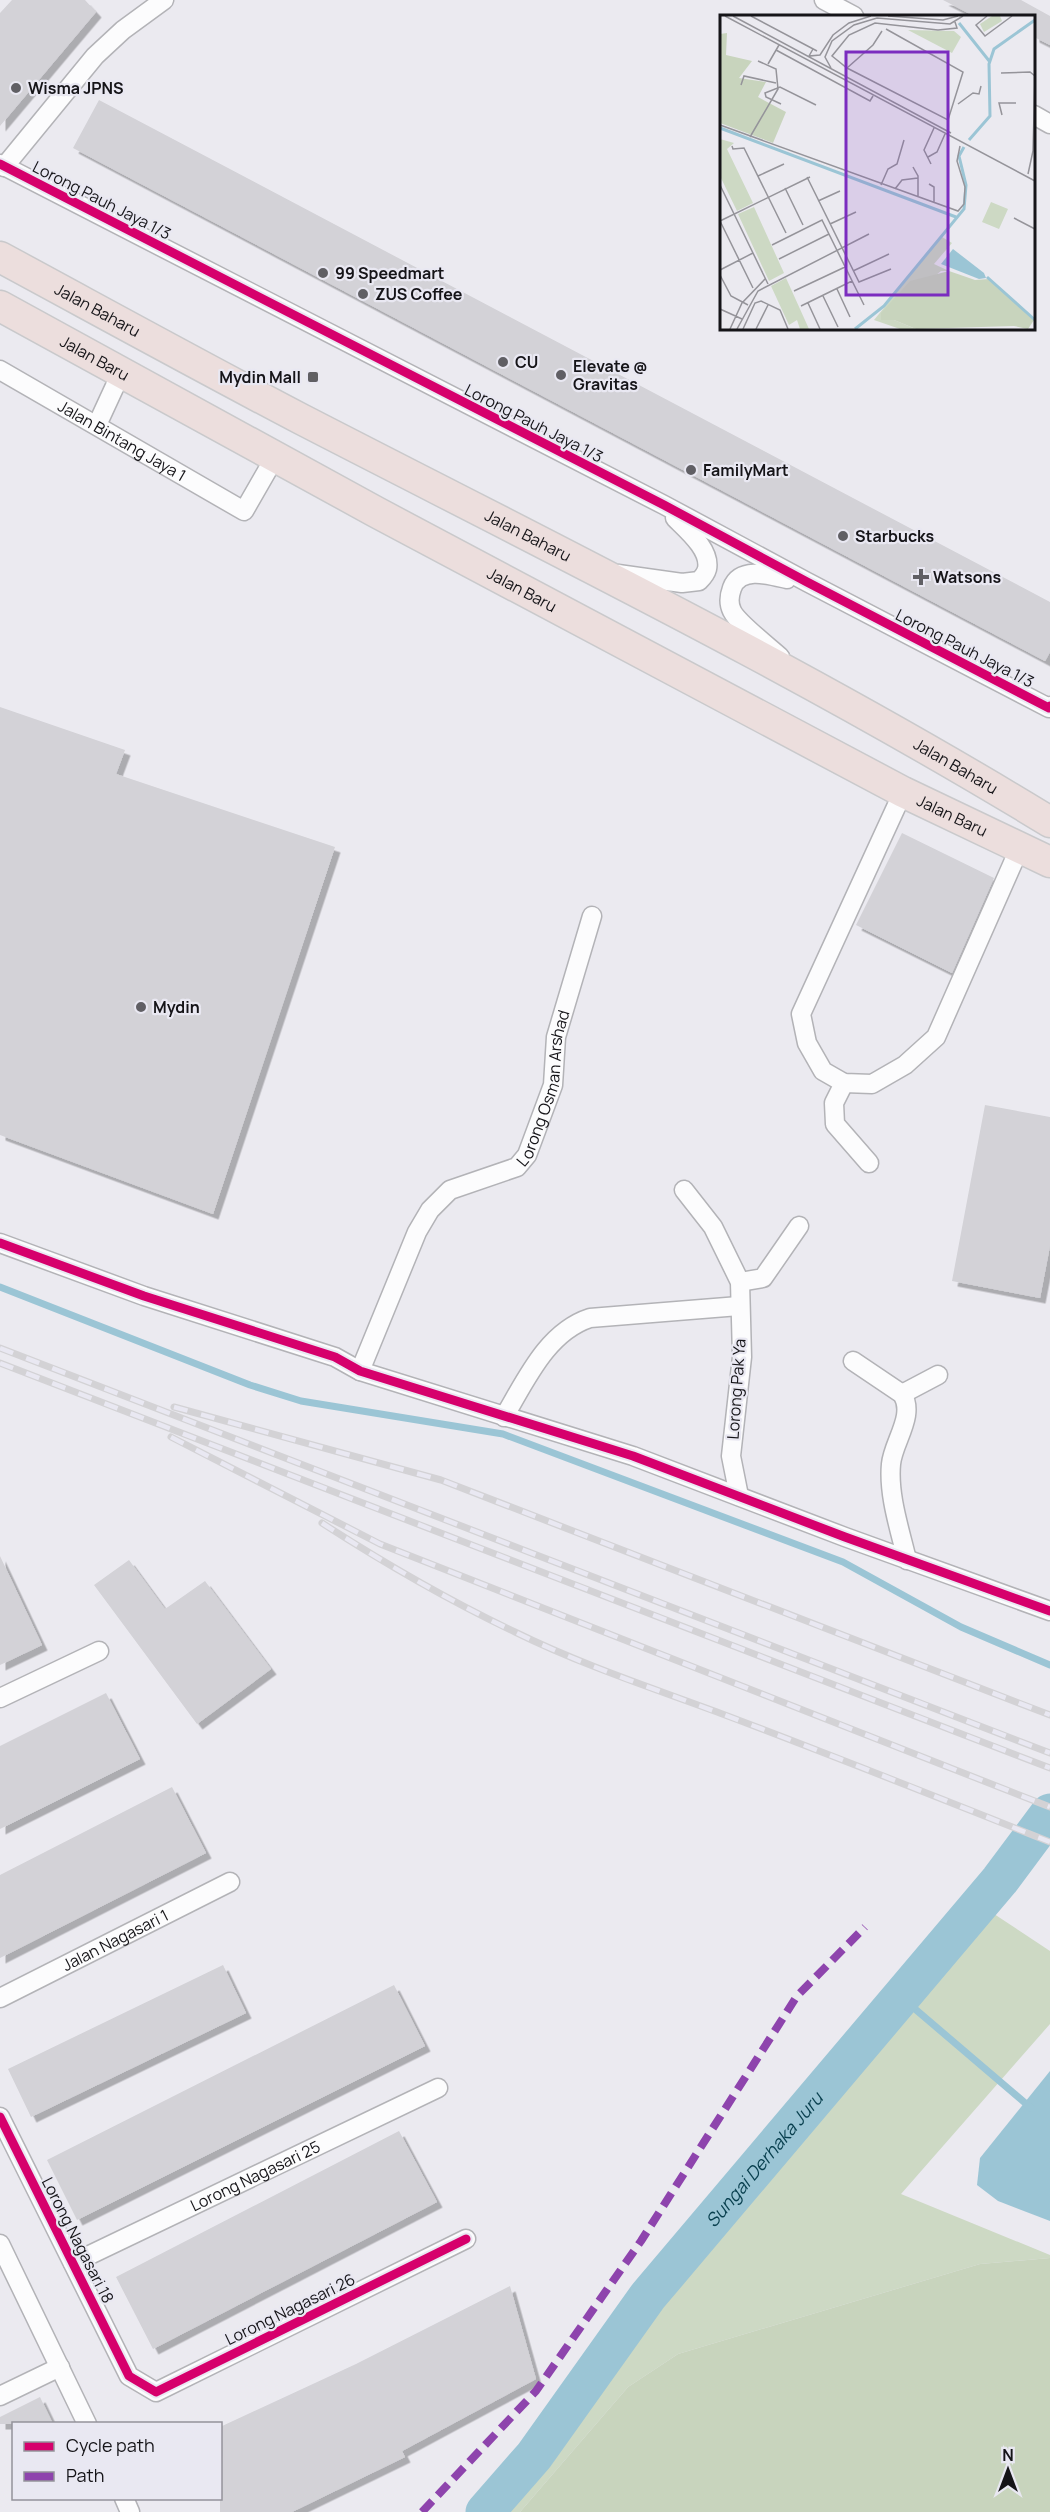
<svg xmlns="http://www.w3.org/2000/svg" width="1050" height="2512" font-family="Manrope,sans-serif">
	<defs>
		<filter id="shadow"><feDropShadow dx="5.5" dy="5.5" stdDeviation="0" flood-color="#0004"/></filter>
	</defs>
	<rect width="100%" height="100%" fill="#ebeaf0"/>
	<path fill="#cdd9c4" d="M988,1910L1050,1951V2024L901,2194L1050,2255V2258L980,2264L678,2354L628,2387L520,2512H492L572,2414L653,2303L796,2138Z"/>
	<path fill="#c8d4bd" d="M1050,2258V2512H520L628,2387L678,2354L980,2264Z"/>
	<path fill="#9bc5d5" d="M1050,2071V2221L998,2201L977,2185L980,2158Z"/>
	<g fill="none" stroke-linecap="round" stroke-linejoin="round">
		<path stroke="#9bc5d5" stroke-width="7" d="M0,1287L250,1385L301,1401L503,1434L843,1562L961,1627L1050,1665
			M901,1997L1031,2108"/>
		<path stroke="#9bc5d5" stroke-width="39" id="s1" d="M485,2512L534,2456L648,2296L1000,1880L1050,1813"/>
	</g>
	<path fill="#d3d2d7" filter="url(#shadow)" d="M12,0H85L96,12L0,126V13Z
		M943,0H1021L1050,16V45L1034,37V16H974Z
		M99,100L1050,602V652L1045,661L73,148Z
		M0,707L125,750L116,774L335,847L213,1214L0,1135Z
		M902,833L994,878L952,973L856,925Z
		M985,1105L1050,1117V1246L1040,1298L952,1281Z
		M0,1556L42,1645L0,1665Z
		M129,1560L165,1609L205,1581L271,1669L197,1724L94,1585Z
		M106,1693L140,1759L0,1829V1746Z
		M172,1787L206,1853L0,1958V1875Z
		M223,1965L246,2013L31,2117L8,2069Z
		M394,1985L425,2046L77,2220L47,2160Z
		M399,2131L437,2202L153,2349L116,2277Z
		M510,2286L536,2379L402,2451L405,2457L292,2512H220V2427L356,2364Z
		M40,2397L53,2424H0V2417Z"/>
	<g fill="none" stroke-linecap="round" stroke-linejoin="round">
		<defs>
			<g id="minor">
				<path d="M824,0L854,16"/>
				<path d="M1034,115L1050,124"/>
				<path d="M0,164L664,505L807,582L1049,708L1050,706"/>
				<path d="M4,167L95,56L123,30L164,0"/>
				<path id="s2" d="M0,370L244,511L275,457"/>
				<path d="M97,425L121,373"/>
				<path d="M618,574L682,583L699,581C702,578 706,573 707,569C711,550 687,530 675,518"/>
				<path d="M780,657C769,647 737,622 732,611C728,603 729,596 732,588C740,566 770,575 787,579"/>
				<path d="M903,792L801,1014L807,1043L823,1071L844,1083L872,1084L905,1065L936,1037L1020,847"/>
				<path d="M844,1083L834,1103L835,1124L869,1163"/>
				<path d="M684,1190L713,1227L740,1282L742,1357L731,1456L739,1496"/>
				<path d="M0,1243L144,1296L335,1357L360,1371L633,1456L845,1537L1050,1611"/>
				<path d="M740,1282L763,1278L799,1226"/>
				<path d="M853,1361L902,1394C916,1415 893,1442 891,1464C888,1495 900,1530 907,1560"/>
				<path id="s3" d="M360,1371L417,1232L430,1210L450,1190L517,1167L527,1155L553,1085L556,1037L592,916"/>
				<path d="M902,1394L938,1375"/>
				<path d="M504,1417C526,1380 547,1332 590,1318L739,1306"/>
				<path d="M0,1698L99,1651"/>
				<path id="s4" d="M0,1998L230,1882"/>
				<path d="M0,2117L129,2376L156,2392L466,2239"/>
				<path d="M0,2244L87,2424"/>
				<path id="s5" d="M73,2263L438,2088"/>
				<path d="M0,2396L60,2367"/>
				<path d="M124,2498L130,2512"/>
			</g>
			<g id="trunk">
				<path id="s6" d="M0,257C100,311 200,366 301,419C553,549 808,674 1050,822"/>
				<path id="s7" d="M0,306L376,512L903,792L1050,862"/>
			</g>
		</defs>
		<use href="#minor" stroke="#b3b3b7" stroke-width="21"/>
		<use href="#trunk" stroke="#c9c9cb" stroke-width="33"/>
		<use href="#minor" stroke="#fcfcfd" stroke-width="18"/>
		<use href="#trunk" stroke="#ecdedd" stroke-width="30"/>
		<defs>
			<path id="rail" d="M0,1348L1050,1753
				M0,1363L1050,1768
				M174,1407L441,1480L1050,1715
				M171,1437L380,1544L1050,1807
				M322,1523C384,1563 448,1600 515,1632C582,1665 655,1689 725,1715C834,1756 942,1799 1050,1842"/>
		</defs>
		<use href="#rail" stroke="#d3d2d5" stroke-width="7"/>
		<use href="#rail" stroke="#e9e8f2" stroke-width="4.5" stroke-dasharray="14" stroke-linecap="butt"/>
		<path stroke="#8e44ad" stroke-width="8" stroke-dasharray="15 8" stroke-linecap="butt" d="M422,2512L536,2391L641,2241L797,1996L865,1927"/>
		<defs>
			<path id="cycleway" d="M0,164L664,505L807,582L1049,708L1050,706
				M0,1243L144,1296L335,1357L360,1371L633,1456L845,1537L1050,1611
				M0,2117L129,2376L156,2392L466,2239"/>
		</defs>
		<use href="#cycleway" stroke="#e9e8f2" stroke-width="13"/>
		<use href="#cycleway" stroke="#d6006c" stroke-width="9"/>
	</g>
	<g fill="#605f64" stroke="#e9e8f2" stroke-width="2">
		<circle cx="16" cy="88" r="6"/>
		<circle cx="323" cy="273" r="6"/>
		<circle cx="363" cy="294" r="6"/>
		<circle cx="503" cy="362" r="6"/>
		<circle cx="561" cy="375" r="6"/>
		<rect x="307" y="371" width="12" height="12" rx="3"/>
		<circle cx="691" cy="470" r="6"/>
		<circle cx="843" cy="536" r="6"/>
		<path d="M918 568h6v6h6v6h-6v6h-6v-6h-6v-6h6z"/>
		<circle cx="141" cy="1007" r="6"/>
	</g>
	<g text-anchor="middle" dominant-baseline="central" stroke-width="4.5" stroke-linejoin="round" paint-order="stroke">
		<g font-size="16" font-weight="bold" fill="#151418" stroke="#e9e8f2" text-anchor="start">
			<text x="28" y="88">Wisma JPNS</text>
			<text x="335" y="273">99 Speedmart</text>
			<text x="375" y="294">ZUS Coffee</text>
			<text x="515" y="362">CU</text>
			<text x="573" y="366">Elevate @<tspan x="573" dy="18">Gravitas</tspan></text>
			<text x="301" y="377" text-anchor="end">Mydin Mall</text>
			<text x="703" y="470">FamilyMart</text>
			<text x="855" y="536">Starbucks</text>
			<text x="933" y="577">Watsons</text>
			<text x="153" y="1007">Mydin</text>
		</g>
		<g font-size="16" fill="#151418" stroke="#e9e8f2">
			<text transform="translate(102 200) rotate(27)">Lorong Pauh Jaya 1/3</text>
			<text stroke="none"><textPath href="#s6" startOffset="111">Jalan Baharu</textPath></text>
			<text stroke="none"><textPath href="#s7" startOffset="108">Jalan Baru</textPath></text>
			<text transform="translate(534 423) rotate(27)">Lorong Pauh Jaya 1/3</text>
			<text stroke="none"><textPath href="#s2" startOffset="141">Jalan Bintang Jaya 1</textPath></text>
			<text stroke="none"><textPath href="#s6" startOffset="597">Jalan Baharu</textPath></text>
			<text stroke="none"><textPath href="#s7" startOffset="594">Jalan Baru</textPath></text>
			<text transform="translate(965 648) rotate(27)">Lorong Pauh Jaya 1/3</text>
			<text stroke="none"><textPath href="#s6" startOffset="1083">Jalan Baharu</textPath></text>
			<text stroke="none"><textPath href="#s7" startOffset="1080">Jalan Baru</textPath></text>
			<text stroke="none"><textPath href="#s3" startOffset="360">Lorong Osman Arshad</textPath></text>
			<text transform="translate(736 1389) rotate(-86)">Lorong Pak Ya</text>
			<text stroke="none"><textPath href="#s4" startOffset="129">Jalan Nagasari 1</textPath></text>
			<text stroke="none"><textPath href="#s5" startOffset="202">Lorong Nagasari 25</textPath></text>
			<text transform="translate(78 2240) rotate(63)">Lorong Nagasari 18</text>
			<text transform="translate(290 2309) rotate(-26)">Lorong Nagasari 26</text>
		</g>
		<g font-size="18" font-style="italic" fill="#083f4e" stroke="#e9e8f2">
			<text stroke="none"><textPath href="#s1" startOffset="450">Sungai Derhaka Juru</textPath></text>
		</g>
	</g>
	<g transform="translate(720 15)">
		<rect width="315" height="315" fill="#ebeaf0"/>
		<path d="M272,1H280L282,6L264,17L260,9ZM188,15L234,16L241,22L232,38ZM0,124L14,128L7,134L33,188L17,196L0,161ZM271,187L288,194L279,214L262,207ZM34,192L64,258L49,266L18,199ZM222,222L232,228L214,249L229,256H221L161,305H174L196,314H180L154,305ZM66,263L89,314H80L77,305L69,310L51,271Z" fill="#cdd9c4"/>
		<path d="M7,18L6,40L32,46L19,63L46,67L38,82L66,97L53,128L0,108V19ZM229,256L255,265L269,264L314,305L308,314L294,311L196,314L174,305H161V298L190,266Z" fill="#c8d4bd"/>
		<path d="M233,234L264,258L266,263L259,264L221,249Z" fill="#9bc5d5"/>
		<path fill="none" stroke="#9bc5d5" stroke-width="3" d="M239,8L270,47M0,113L236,202M249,125L270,101L269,49L274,34L315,5M267,262L315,305M135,314L164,291L244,194L246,170L239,141L244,132"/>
		<path fill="none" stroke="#95949a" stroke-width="1.5" d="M5,1L315,166M13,1L231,118M31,1L97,36M168,1L223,5L238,1M267,1L256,10L265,21L292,1M166,14L243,57L228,105L127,53L112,41L129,20L155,8L218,15L237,13L235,7M93,34L89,41L100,40L113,20L129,8L151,1M56,35L150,86L153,81M48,49L59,30M111,53L105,42L112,26L134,10L157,3L230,9L243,1M127,53L153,30L162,16M281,58L310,57L315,61M21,70L24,61L56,68M61,89L46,82L45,78L60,72L96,90M238,89L253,78L259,79L261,71M282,100L279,88H296M0,110L238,196L244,189L245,172L237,146L240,131M30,122L58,74L56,54L38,46M12,131L13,134L24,133L66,218M208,142L217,137L225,119M211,149L204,135L214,113M193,152L198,161V182M308,159L313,136L315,61M38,161L64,149M87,162L139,267L171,254M209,169L214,172V188M0,170L48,269M161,170L168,154L177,149L184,125M65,173L83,210M175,174L182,165L198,163M98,186L120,176M294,203L315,214M0,206L90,162M0,206L33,273M110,209L136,197M52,230L102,205L144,290M59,244L109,219M0,255L33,238M133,256L169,239M0,260L11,281L28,290M117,274L130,302M74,276L125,252M103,281L118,312M88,288L100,314M81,291L132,266M0,294L22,304M10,314L22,288L45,264M17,314L38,276L149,219M23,314L35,288L41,286L60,295L68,314M36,314L48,290"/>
		<path fill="#7b2cbf" fill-opacity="0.15" stroke="#7b2cbf" stroke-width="3" d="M126,37H228V280H126Z"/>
		<rect width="315" height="315" fill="none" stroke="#151418" stroke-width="3"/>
	</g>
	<rect x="12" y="2422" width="210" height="78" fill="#e9e8f2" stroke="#94939b" stroke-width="1.5"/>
	<rect x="24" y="2442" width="30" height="9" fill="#d6006c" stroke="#94939b" stroke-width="1.5"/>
	<text x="66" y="2452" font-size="18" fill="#151418">Cycle path</text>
	<rect x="24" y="2472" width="30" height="9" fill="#8e44ad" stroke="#94939b" stroke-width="1.5"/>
	<text x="66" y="2482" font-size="18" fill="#151418">Path</text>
	<g transform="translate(1008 2470)" stroke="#e9e8f2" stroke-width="4.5" paint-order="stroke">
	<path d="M0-4.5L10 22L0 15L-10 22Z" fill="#151418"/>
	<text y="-9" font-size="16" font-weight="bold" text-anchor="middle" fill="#151418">N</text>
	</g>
</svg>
